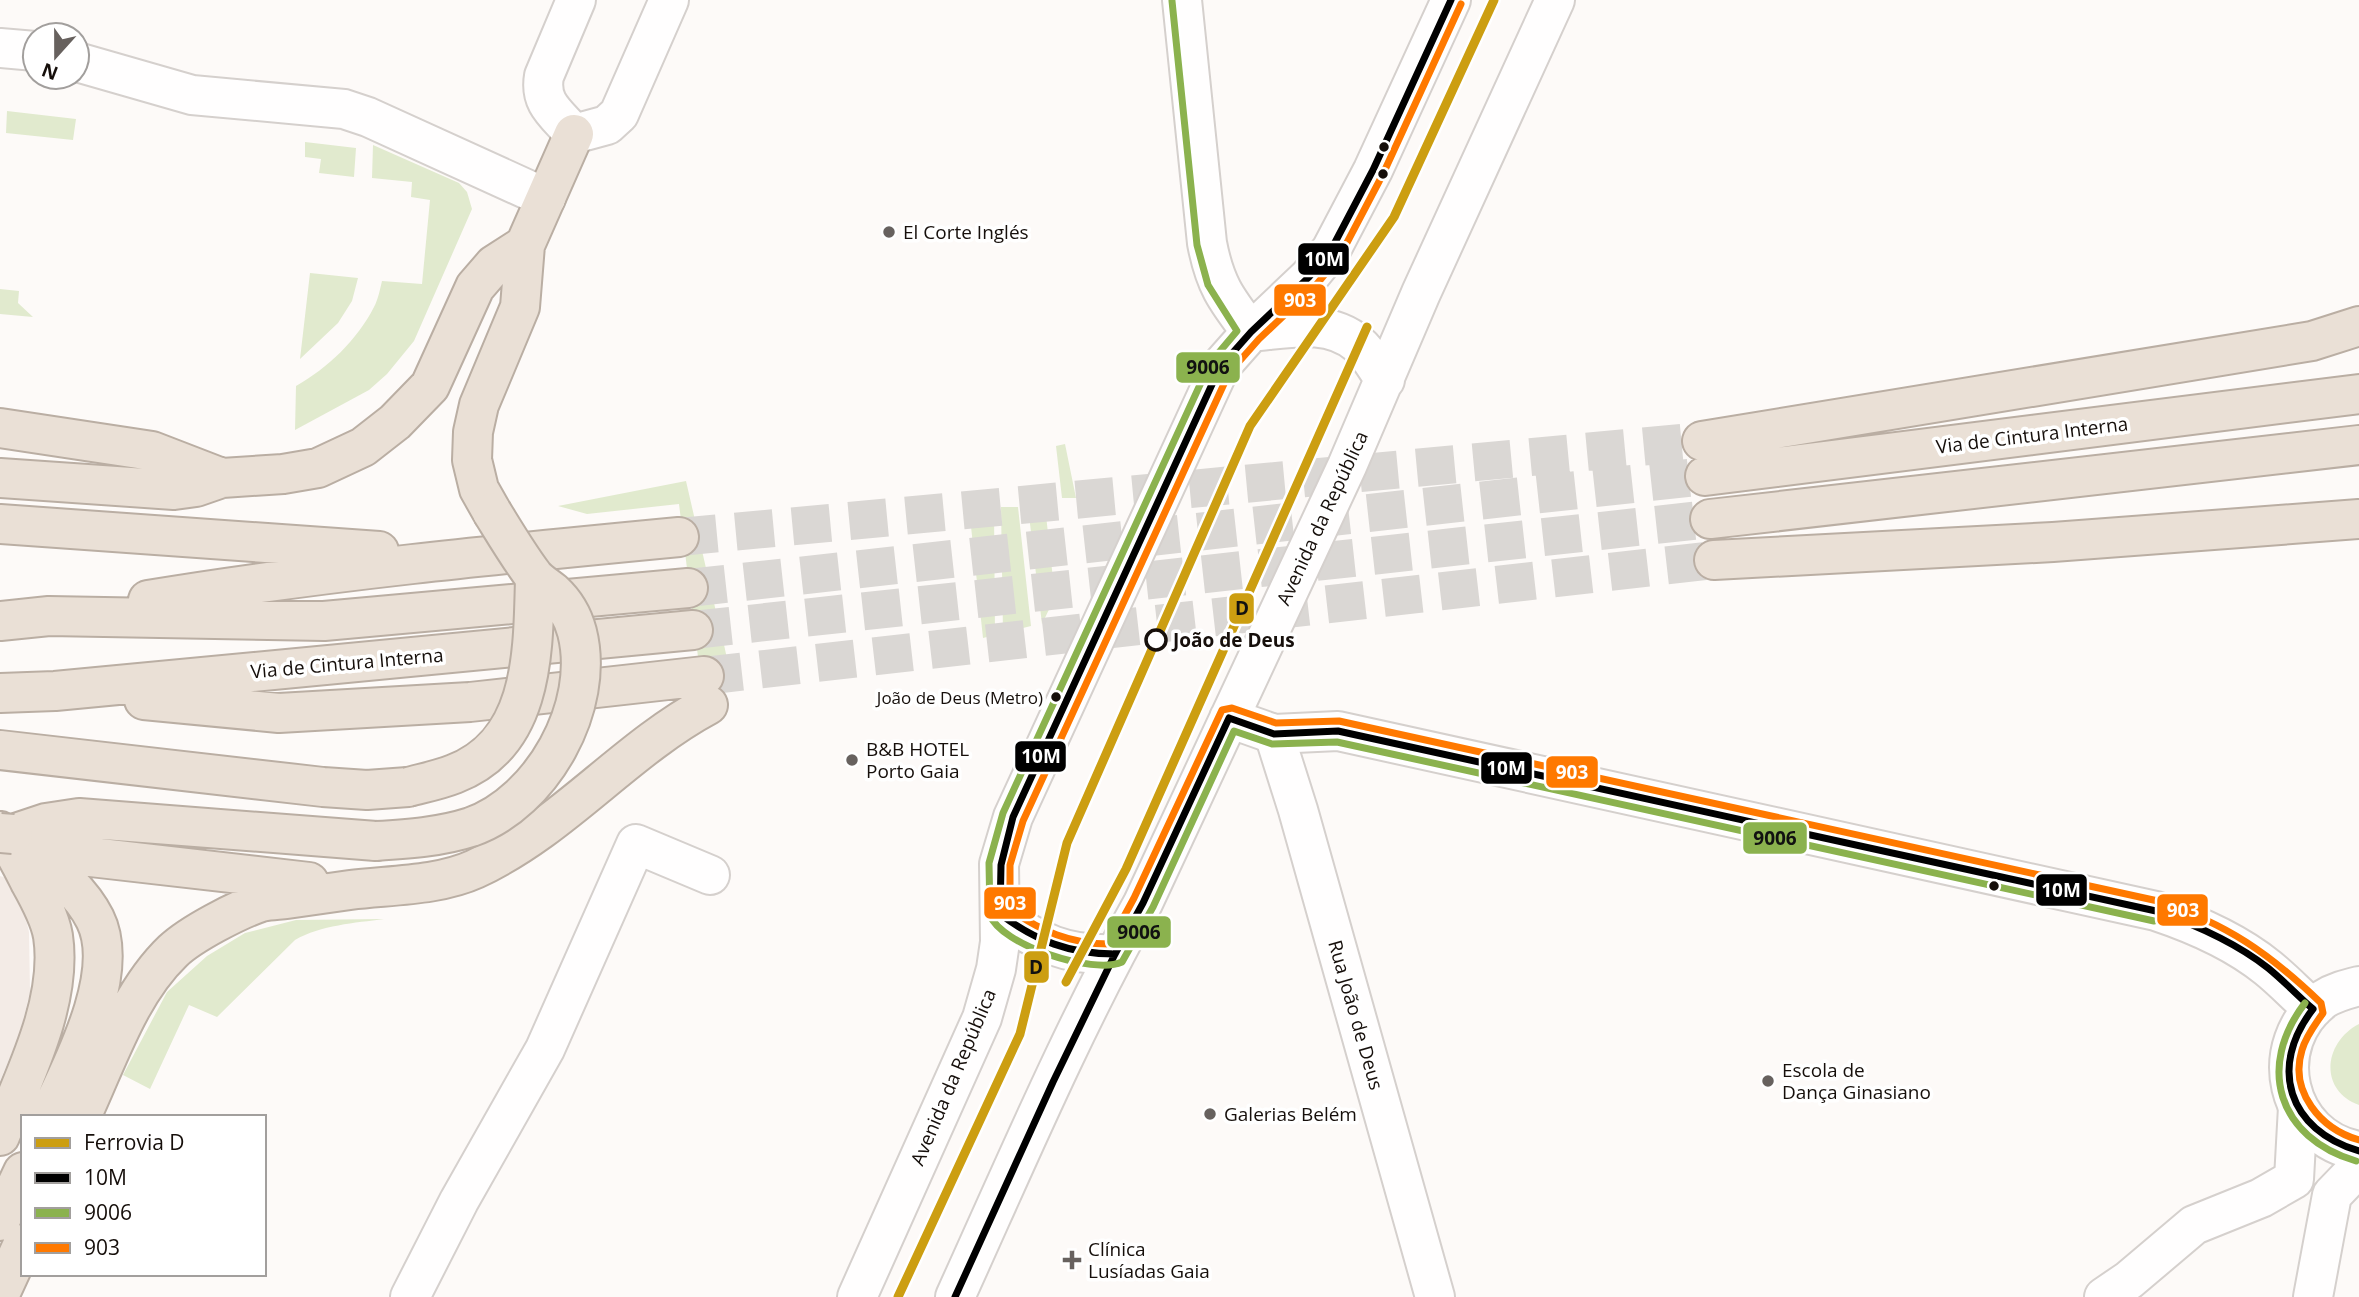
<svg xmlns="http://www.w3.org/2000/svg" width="2359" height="1297" font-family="'Open Sans',sans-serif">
	<rect width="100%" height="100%" fill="#fdfaf8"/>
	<path fill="#f3ebe6" d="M0,876L17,881L29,932L30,992L20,1033L0,1081Z"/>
	<path fill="#e1eace" d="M7,111L76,119L73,140L6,133Z
		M305,142L356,148L354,177L319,173L321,159L305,157Z
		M373,145L459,183L467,192L472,209L414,341L387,374L369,390L295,430L296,386C328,368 357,340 374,307C378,300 380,289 382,281L422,284L430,200L411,197L412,182L372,178Z
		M310,273L358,278L352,301L338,323L300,359Z
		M0,289L19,291L18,303L33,317L0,314Z
		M1065,444L1076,498H1062L1056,446Z
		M686,481L717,616L712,617L713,623L719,622L728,663L699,665L679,504L587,514L558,506Z
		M1045,506L1055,597L1042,624L1028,507Z
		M1001,507H1018L1031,626L1003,633Z
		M969,508H994L995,635L983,638Z
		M384,919C355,923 321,925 295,940L217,1017L189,1005L150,1089L123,1075L167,992L207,956L245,933L296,920Z
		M2359,1024V1105C2318,1090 2324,1042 2359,1024Z"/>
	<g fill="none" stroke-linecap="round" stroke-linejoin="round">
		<path stroke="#dad7d4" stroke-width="38" stroke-dasharray="38 19" stroke-linecap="butt" d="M679,537L1702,441
			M688,588L1705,476
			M693,630L1710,519
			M704,676L1714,560"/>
		<defs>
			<path id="street" d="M0,48L35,51
				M77,62L192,95L344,109L368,117L546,198
				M1274,734L1298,810L1435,1297
				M410,1297L459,1201L545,1049L636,844L710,875
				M2104,1297L2129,1280L2194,1225L2261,1198L2294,1179L2298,1107
				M2313,1297L2332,1195L2359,1167"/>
			<path id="secondary" d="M1182,0L1207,243C1215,285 1226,299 1251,332
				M574,134L607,125L619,114L669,0
				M574,134C557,114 539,104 544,76L576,0
				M1251,332C1287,329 1328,318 1358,344C1369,353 1376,368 1385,380
				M1229,718L1274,734L1338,731L2156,911C2195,924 2236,942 2268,968C2284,981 2298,996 2313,1009
				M1000,914C1037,943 1067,956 1115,954
				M2359,986C2347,989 2335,992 2324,999C2264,1044 2285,1138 2359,1151
				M857,1297L982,1018L996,969L1000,942L999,864L1013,817L1220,367L1251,332L1309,277L1331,250L1373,170L1451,0
				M955,1297C1015,1165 1072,1030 1143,903L1347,466L1421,293L1555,0"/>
			<path id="highway" d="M0,428L152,451L222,478
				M1702,441L2312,341L2359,326
				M1705,476L2359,394
				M0,478L174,490L196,487L222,478L283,474L318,468L363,447L395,422L430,386L475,287L494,265L525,245
				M492,512L479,489L472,460L473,432L479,405L520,307L525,245L574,134
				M1710,519L2359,445
				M0,524L379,551
				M1714,560L2053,542L2359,519
				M148,600C324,571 501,554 679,537
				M0,621L49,616L324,621L688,588
				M0,693L55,691L693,630
				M144,700L279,713L470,702L704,676
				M0,750L323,787L367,790L408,787
				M0,831C13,847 21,864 30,882C39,898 50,918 53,936C63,1001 24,1077 0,1136
				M13,834L46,823L79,818L376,841
				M13,834L52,850L82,856L309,882
				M25,845C50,866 80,889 95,919C122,973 72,1066 48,1117
				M81,1117C107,1062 128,994 173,951C191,934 237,910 261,902C269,900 279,900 287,899C308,896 329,893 350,890C389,885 438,886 475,869C563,828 624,750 708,705
				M0,1221L23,1172
				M0,1294L23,1244"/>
		</defs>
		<use href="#street" stroke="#d5d0cd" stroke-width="42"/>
		<use href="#secondary" stroke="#d5d0cd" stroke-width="42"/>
		<use href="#highway" stroke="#baaea3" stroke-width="42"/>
		<use href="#street" stroke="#fffefe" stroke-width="38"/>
		<use href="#secondary" stroke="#fffefe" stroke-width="38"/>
		<use href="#highway" stroke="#eae0d6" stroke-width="38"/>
		<defs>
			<path id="highway-bridge" d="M408,787C423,783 439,780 454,774C535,743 533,651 535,578
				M0,833L13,834
				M376,841C408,839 440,837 471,827C542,802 596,706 577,632C573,617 565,603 553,592C546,586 538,582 533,575C518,555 505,533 492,512"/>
		</defs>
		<use href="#highway-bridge" stroke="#baaea3" stroke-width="42" stroke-linecap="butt"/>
		<use href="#highway-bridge" stroke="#eae0d6" stroke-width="38"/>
		<defs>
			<path id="bus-1" d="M1229,718L1274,734L1338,731L2156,911C2196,925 2235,942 2268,968C2284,981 2298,996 2313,1009
				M1115,954C1070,954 1036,941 1000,914L1001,865L1013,817L1220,367L1251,332L1309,277L1331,250L1373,170L1451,0
				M2313,1009C2268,1067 2288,1130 2359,1151
				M955,1297L1053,1082L1115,954L1143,903L1229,718"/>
			<path id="bus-2" d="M1172,1L1197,245L1208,285L1237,331L1210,363L1003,813L989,863L990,915C1001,945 1093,975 1122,962L1153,907L1234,731L1272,744L1337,742L2154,921
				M2305,1003C2256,1067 2278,1138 2356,1161"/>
			<path id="bus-3" d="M1461,4L1383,174L1340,256L1316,285L1259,339L1229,373L1023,821L1010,865V909C1040,931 1071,944 1109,944L1134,898L1222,710L1232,708L1276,723L1339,721L2158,901C2227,924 2269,953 2321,1003L2323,1013C2315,1025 2306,1036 2302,1050C2289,1092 2321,1129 2359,1140"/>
		</defs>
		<use href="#bus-1" stroke="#fff" stroke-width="12"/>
		<use href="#bus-2" stroke="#fff" stroke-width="12"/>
		<use href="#bus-3" stroke="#fff" stroke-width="12"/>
		<use href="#bus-1" stroke="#000" stroke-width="7"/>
		<use href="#bus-2" stroke="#8bb24e" stroke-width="7"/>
		<use href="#bus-3" stroke="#ff7900" stroke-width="7"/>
		<defs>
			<path id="rail-1" d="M1066,982L1126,869L1367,327
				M898,1297L1020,1034L1067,843L1250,426L1394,217L1494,0"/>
		</defs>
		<use href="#rail-1" stroke="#fff" stroke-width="14"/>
		<use href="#rail-1" stroke="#cc9e11" stroke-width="9"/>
	</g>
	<g fill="#160f0b" stroke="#fff" stroke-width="2.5">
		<circle cx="1384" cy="147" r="6"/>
		<circle cx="1383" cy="174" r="6"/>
		<circle cx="1056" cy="697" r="6"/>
		<circle cx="1994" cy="886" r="6"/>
	</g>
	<g fill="#67615e" stroke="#fff" stroke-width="2.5">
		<circle cx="889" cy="232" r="7"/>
		<circle cx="852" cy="760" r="7"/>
		<circle cx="1768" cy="1081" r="7"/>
		<circle cx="1210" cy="1114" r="7"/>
		<path d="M1068.5 1249.5h7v7h7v7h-7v7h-7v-7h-7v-7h7z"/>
	</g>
	<circle fill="#fff" stroke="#160f0b" stroke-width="3.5" cx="1156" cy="640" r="10"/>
	<g text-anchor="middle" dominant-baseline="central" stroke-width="7" stroke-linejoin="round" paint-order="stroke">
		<g font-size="17" fill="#160f0b" stroke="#fff" text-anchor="end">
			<text x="1043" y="697">João de Deus (Metro)</text>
		</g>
		<g font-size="19" fill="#160f0b" stroke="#fff" text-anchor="start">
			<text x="903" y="232">El Corte Inglés</text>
			<text x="866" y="749">B&amp;B HOTEL<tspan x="866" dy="22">Porto Gaia</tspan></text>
			<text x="1782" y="1070">Escola de<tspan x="1782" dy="22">Dança Ginasiano</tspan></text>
			<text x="1224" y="1114">Galerias Belém</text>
			<text x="1088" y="1249">Clínica<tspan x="1088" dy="22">Lusíadas Gaia</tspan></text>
		</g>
		<g font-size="19" fill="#160f0b" stroke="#fff">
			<text transform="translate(2032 435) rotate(-7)">Via de Cintura Interna</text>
			<text transform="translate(1322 518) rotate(-65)">Avenida da República</text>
			<text transform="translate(347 663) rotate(-5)">Via de Cintura Interna</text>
			<text transform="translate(1356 1015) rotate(74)">Rua João de Deus</text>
			<text transform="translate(953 1077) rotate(-67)">Avenida da República</text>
		</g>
		<g font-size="19" font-weight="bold" fill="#160f0b" stroke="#fff" text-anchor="start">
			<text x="1173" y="640">João de Deus</text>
		</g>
	</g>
	<g stroke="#fff" stroke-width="2.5">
		<rect x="1297" y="242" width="53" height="34" rx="7" fill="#000"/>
		<rect x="1273" y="283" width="54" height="34" rx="7" fill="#ff7900"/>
		<rect x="1175" y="351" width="66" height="33" rx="7" fill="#8bb24e"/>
		<rect x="1228" y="592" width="27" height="33" rx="7" fill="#cc9e11"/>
		<rect x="1014" y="740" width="53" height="33" rx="7" fill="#000"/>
		<rect x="1480" y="751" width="53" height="34" rx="7" fill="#000"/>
		<rect x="1545" y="755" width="54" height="34" rx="7" fill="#ff7900"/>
		<rect x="1742" y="821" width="66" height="34" rx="7" fill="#8bb24e"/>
		<rect x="2035" y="873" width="53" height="34" rx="7" fill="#000"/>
		<rect x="983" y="886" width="54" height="34" rx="7" fill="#ff7900"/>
		<rect x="2156" y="893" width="53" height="34" rx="7" fill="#ff7900"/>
		<rect x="1106" y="915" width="66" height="34" rx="7" fill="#8bb24e"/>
		<rect x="1023" y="950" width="27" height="34" rx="7" fill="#cc9e11"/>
	</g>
	<g font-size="19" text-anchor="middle" font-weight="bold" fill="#fff">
		<text x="1324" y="266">10M</text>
		<text x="1300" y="307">903</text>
		<text x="1041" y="763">10M</text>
		<text x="1506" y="775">10M</text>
		<text x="1572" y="779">903</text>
		<text x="2061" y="897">10M</text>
		<text x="1010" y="910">903</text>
		<text x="2183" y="917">903</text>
	</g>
	<g font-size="19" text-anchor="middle" font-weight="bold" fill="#111">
		<text x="1208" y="374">9006</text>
		<text x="1242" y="615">D</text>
		<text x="1775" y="845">9006</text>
		<text x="1139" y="939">9006</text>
		<text x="1036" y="974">D</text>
	</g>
	<rect x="21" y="1115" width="245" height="161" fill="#ffffff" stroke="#a29f9d" stroke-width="2"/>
	<rect x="35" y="1138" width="35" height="10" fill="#cc9e11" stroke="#a29f9d" stroke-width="2"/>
	<text x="84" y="1150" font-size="21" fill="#160f0b">Ferrovia D</text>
	<rect x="35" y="1173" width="35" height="10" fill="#000000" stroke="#a29f9d" stroke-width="2"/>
	<text x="84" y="1185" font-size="21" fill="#160f0b">10M</text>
	<rect x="35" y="1208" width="35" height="10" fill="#8bb24e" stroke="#a29f9d" stroke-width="2"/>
	<text x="84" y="1220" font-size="21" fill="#160f0b">9006</text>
	<rect x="35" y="1243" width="35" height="10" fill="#ff7900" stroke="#a29f9d" stroke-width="2"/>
	<text x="84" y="1255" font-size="21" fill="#160f0b">903</text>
	<g transform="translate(56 56) rotate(201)"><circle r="33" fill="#ffffff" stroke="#a29f9d" stroke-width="2"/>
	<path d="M0-5L12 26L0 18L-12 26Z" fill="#67615e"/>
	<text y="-10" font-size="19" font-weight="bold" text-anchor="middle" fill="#160f0b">N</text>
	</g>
</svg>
